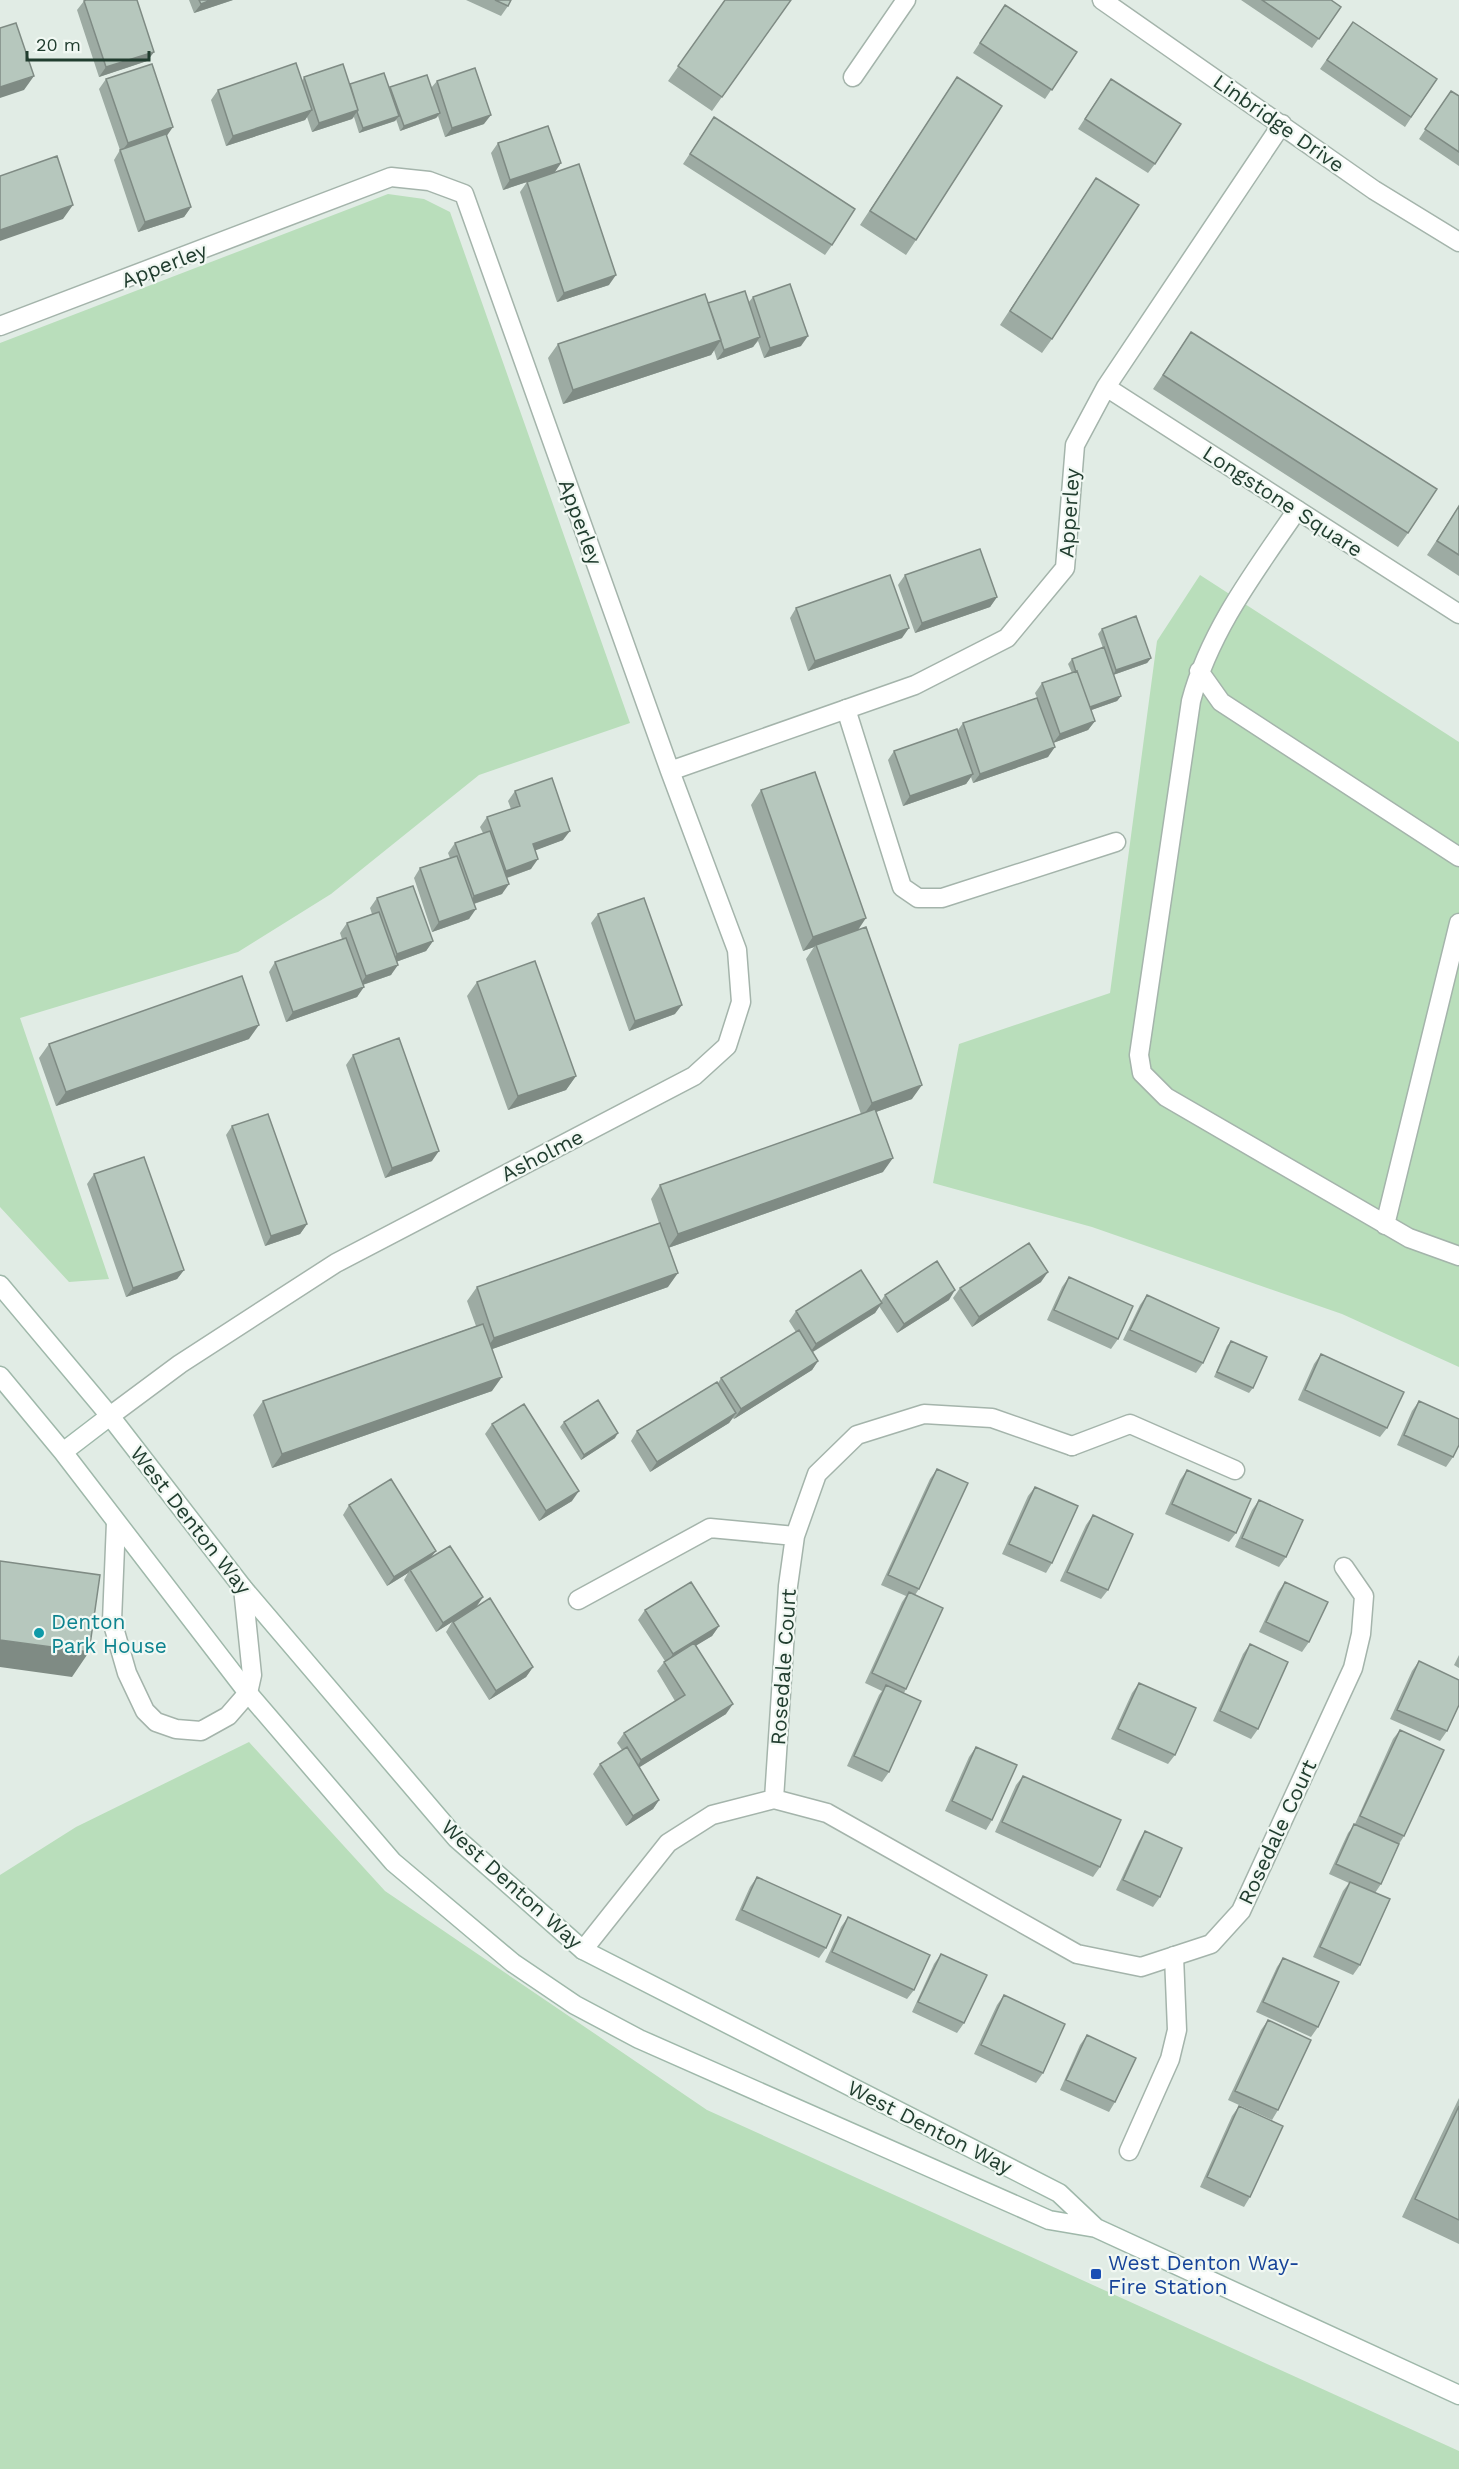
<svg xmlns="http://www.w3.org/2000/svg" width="1459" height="2469" font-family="'Work Sans',sans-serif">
	<rect width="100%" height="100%" fill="#e1ece5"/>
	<path fill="#b9debb" d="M388,194L424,199L450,212L630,723L479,775L331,894L238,952L20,1018L109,1279L69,1282L0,1207V343Z
		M1200,575L1459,742V1367L1342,1314L1092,1227L933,1183L959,1044L1110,993L1157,641Z
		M249,1742L385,1891L707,2110L1459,2451V2469H0V1875L76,1827Z"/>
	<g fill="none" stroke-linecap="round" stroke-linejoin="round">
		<defs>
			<path id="lane" d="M1297,510C1256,570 1210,630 1191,701L1139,1055L1142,1073L1166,1097L1409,1238L1459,1256
				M1199,671L1221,702L1459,857
				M846,709L902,887L918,898H942L1116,842
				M1385,1225L1459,923
				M1072,1446L1130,1424L1235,1470
				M116,1522L112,1621L127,1673L145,1711L156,1722L176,1729L201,1731L228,1716L248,1693L252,1675L243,1588
				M1129,2151L1170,2059L1177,2030L1174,1956"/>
			<path id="street" d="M1102,0L1374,190L1459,242
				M853,77L906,0
				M0,326L391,177L429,181L464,194L670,771L737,950L741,1002L727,1046L694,1076L336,1263L180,1364L110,1416
				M1106,387L1459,614
				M670,771L915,685L1007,638L1065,568L1075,445L1106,387L1282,124
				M578,1600L710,1528L795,1536
				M774,1799L788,1586L795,1536L817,1474L857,1435L924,1414L992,1418L1072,1446
				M583,1950L668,1843L712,1815L774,1799L827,1813L1077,1954L1141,1967L1211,1944L1241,1911L1353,1668L1361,1634L1364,1596L1344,1567"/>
			<path id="secondary" d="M0,1285L110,1416L243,1588L456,1838L583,1950L1059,2193L1096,2228
				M0,1376L63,1452L248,1693L393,1862L513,1963L575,2005L639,2039L1049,2220L1096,2228L1459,2395
				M63,1452L110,1416"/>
		</defs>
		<use href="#lane" stroke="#a4b4ab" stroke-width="21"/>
		<use href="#street" stroke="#a4b4ab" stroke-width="21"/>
		<use href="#secondary" stroke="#9fb8aa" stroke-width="21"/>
		<use href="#lane" stroke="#fff" stroke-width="18"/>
		<use href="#street" stroke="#fff" stroke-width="18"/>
		<use href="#secondary" stroke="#fff" stroke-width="18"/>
	</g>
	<path fill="#9daba3" d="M189,0H233L194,13Z
		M466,0H511L508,6L501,16Z
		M725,0H791L712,111L668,81Z
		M1241,0H1331L1341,7L1312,48Z
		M84,1L154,52L147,61L99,77L77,10Z
		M1005,5L1077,52L1045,99L973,53Z
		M1353,22L1437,79L1405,127L1320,69Z
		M304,77L350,84L389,88L390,87L431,88L437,81L484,124L445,137L438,116L436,118L400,131L396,119L395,121L359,133L354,117L352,119L312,132L307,117L305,120L226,146L211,100L218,90L302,81Z
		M957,77L916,240L906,255L860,225Z
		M106,79L167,137L191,207L184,217L138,232L114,160L120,150L99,89Z
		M1104,89L1155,164L1148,173L1078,129Z
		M1451,91L1459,96V166L1419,139Z
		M714,117L832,245L825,255L683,164Z
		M498,143L561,163L554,173L503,190L491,153Z
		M1096,178L1052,339L1042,353L1000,325Z
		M527,182L609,285L557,302L520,192Z
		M753,297L801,346L764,358L758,341L753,347L717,360L714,350L711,355L563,404L548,358L558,344L708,303H748Z
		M1191,332L1408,533L1398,547L1153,389Z
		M1459,506V576L1427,555Z
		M905,575L997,597L990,607L915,633L898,585Z
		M796,608L902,638L808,671L790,618Z
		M1102,629L1151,658L1147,663L1113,675L1121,696L1117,701L1091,710L1095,721L1088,730L1053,743L1048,757L973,783L971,777L966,784L903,806L888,760L894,751L958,730L963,723L1037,698L1035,693L1042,683L1072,673L1068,664L1072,659L1103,648L1098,634Z
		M761,790L858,930L912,1099L876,1112L883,1172L668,1248V1287L492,1349V1391L272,1468L253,1415L263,1401L476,1326L467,1301L477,1287L659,1223L651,1199L660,1185L861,1114L806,959L814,947L803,951L751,805Z
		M515,791L563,840L535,850L531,869L507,878L502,894L474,904L469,919L432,932L414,878L420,868L450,858L448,853L455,843L483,833L480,827L487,817L511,809L508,801Z
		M377,898L433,941L426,951L396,962L391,975L363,985L357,997L286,1022L269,972L275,962L342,939L340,933L347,923L372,914L370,908Z
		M598,914L675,1014L629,1031L591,923Z
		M477,982L576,1076L566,1090L508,1110L467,996Z
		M249,1039L56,1106L39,1058L49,1044Z
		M353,1055L432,1161L385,1178L346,1065Z
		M232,1126L307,1224L300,1234L265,1246L226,1135Z
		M94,1174L184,1270L177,1279L126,1297L87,1184Z
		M1069,1277L1118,1339L1111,1349L1047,1320L1062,1287Z
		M1041,1282L972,1327L953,1298L960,1288Z
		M885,1295L949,1300L897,1333L879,1306L875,1313L813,1352L818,1361L812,1370L734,1419L733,1418L729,1423L650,1472L631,1441L637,1431L718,1383L721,1378L796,1332L789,1321L796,1311L881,1301Z
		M1147,1295L1203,1363L1196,1373L1123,1340L1140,1305Z
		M1231,1341L1253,1388L1249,1393L1214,1377L1227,1346Z
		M1321,1354L1387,1428L1380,1437L1298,1400L1314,1364Z
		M1419,1401L1453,1457L1446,1467L1397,1445L1412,1411Z
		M564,1422L615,1438L581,1460L560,1427Z
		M492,1424L572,1501L539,1521L485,1434Z
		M937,1469L919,1589L915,1595L906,1689L904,1693L889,1772L882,1782L847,1766L879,1695L882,1691L865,1683L902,1602L906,1596L881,1585L930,1479Z
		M1187,1470L1236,1533L1229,1542L1165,1514L1180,1480Z
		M1035,1487L1052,1563L1046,1573L1002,1554L1028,1496Z
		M1259,1500L1286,1557L1279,1567L1235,1547L1252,1510Z
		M349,1505L431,1558L483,1597L476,1607L533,1667L526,1677L489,1700L446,1632L452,1622L436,1632L404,1580L408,1573L387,1586L343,1515Z
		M1093,1515L1108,1590L1101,1599L1060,1581L1086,1525Z
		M1285,1582L1309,1642L1302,1652L1259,1632L1278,1592Z
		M645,1610L719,1626L712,1636L696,1645L726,1714L639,1767L659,1800L653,1809L626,1826L593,1774L600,1764L622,1750L617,1743L624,1733L675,1701L657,1671L665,1661L638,1620Z
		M1250,1644L1258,1729L1251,1739L1213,1721L1243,1654Z
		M1459,1655V1668L1454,1665Z
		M1419,1661L1447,1731L1440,1741L1390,1719L1412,1671Z
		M1139,1683L1175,1755L1168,1764L1111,1739L1132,1693Z
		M1400,1730L1404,1836L1399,1844L1381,1884L1375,1893L1360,1965L1353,1975L1313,1957L1343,1891L1349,1883L1329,1874L1348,1833L1355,1824L1393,1739Z
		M976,1747L992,1820L986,1830L945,1811L969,1757Z
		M1023,1776L1100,1867L1093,1877L995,1832L1016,1785Z
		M1145,1831L1160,1897L1153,1907L1116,1890L1139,1841Z
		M757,1877L826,1948L819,1958L735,1920L750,1887Z
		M848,1917L914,1990L907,1999L825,1962L841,1927Z
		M941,1954L964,2023L957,2033L912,2012L934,1964Z
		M1283,1958L1318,2027L1311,2037L1256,2012L1277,1967Z
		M1004,1995L1043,2073L1036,2083L974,2054L997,2005Z
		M1268,2020L1278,2110L1272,2120L1228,2100L1261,2030Z
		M1087,2035L1115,2102L1109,2112L1060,2090L1080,2045Z
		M1459,2098V2244L1402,2217Z
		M1239,2106L1250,2197L1244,2207L1200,2187L1232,2116Z"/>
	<path fill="#7f8b84" d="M211,0H233L194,13L201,4Z
		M154,52L147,61L99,77L106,67Z
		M34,76L24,90L0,98V87Z
		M312,110L305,120L226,146L233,136Z
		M358,110L352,119L312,132L319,123Z
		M440,113L436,118L400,131L404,126Z
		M491,115L484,124L445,137L452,128Z
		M399,116L395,121L359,133L363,128Z
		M173,127L166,137L121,152L128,143Z
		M561,163L554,173L503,190L510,180Z
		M73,205L63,219L0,241V230Z
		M191,207L184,217L138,232L145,222Z
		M616,275L609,285L557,302L564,293Z
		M808,336L801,346L764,358L770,348Z
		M760,337L753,347L717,360L724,350Z
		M721,340L711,355L563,404L573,390Z
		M997,597L990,607L915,633L922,623Z
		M909,628L902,638L808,671L815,661Z
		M1151,658L1147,663L1113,675L1116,670Z
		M1121,696L1117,701L1086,712L1089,707Z
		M1095,721L1088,730L1053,743L1060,734Z
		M1055,747L1048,757L973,783L980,774Z
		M973,774L966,784L903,806L910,796Z
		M570,831L563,840L526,854L533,844Z
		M538,859L531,869L500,880L506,871Z
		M509,884L502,894L467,906L474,896Z
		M476,909L469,919L432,932L439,922Z
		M866,918L856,933L816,945L814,947L803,951L813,937Z
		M433,941L426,951L390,964L397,954Z
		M398,965L391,975L359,986L366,976Z
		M364,987L357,997L286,1022L293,1012Z
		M682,1005L675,1014L629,1031L635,1021Z
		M259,1025L249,1039L56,1106L66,1092Z
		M576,1076L566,1090L508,1110L518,1096Z
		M922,1085L912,1099L862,1117L872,1103Z
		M439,1151L432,1161L385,1178L392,1168Z
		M893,1158L883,1172L668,1248L678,1234Z
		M307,1224L300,1234L265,1246L271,1236Z
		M184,1270L177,1279L126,1297L133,1288Z
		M1048,1272L1041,1282L972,1327L979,1317Z
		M678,1273L668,1287L484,1352L494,1338Z
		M955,1290L949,1300L897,1333L904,1324Z
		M882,1303L875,1313L809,1354L816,1344Z
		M818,1361L812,1370L734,1419L741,1409Z
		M502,1377L492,1391L272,1468L282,1454Z
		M736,1413L729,1423L650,1472L657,1462Z
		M618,1433L615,1438L581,1460L584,1455Z
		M579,1491L572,1501L539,1521L546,1511Z
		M436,1551L429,1560L410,1570L408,1573L387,1586L394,1577Z
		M483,1597L476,1607L436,1632L443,1623Z
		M719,1626L712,1636L666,1664L673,1654Z
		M0,1640L89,1652L72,1677L0,1667Z
		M533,1667L526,1677L489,1700L496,1691Z
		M733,1704L726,1714L635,1770L641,1760Z
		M659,1800L653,1809L626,1826L633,1816Z"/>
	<path fill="#b6c7bd" stroke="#7f8b84" stroke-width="1.5" d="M86,0H137L154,52L106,67L84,1Z
		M199,0H211L201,4Z
		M495,0H511L508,6Z
		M725,0H791L722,97L678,66Z
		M1262,0H1331L1341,7L1319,39Z
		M1005,5L1077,52L1052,90L980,43Z
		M1353,22L1437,79L1411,117L1327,60Z
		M16,23L34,76L0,87V28Z
		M296,63L312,110L233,136L218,90Z
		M152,64L173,127L128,143L106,79Z
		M343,64L358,110L319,123L304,77Z
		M475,68L491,115L452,128L437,81Z
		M384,73L399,116L363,128L357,112L358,110L350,84Z
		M427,75L440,113L404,126L390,87Z
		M957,77L1002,106L916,240L870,211Z
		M1111,79L1181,124L1155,164L1085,119Z
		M1451,91L1459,96V152L1425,129Z
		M714,117L855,209L832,245L690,154Z
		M548,126L561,163L510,180L498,143Z
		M166,134L191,207L145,222L120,150Z
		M57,156L73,205L0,230V176Z
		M579,164L616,275L564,293L527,182Z
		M1096,178L1139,205L1052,339L1010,311Z
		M790,284L808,336L770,348L753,297Z
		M745,291L760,337L724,350L708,303Z
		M705,294L721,340L573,390L558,344Z
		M1191,332L1437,489L1408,533L1163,375Z
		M1459,506V555L1437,541Z
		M980,549L997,597L922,623L905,575Z
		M890,575L909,628L815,661L796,608Z
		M1136,616L1151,658L1116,670L1102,629Z
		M1104,647L1121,696L1090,707L1077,671L1076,672L1072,659Z
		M1077,671L1095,721L1060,734L1042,683Z
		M1037,698L1055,747L980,774L963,723Z
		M957,729L973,774L910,796L894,751Z
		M815,772L866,918L813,937L761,790Z
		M552,778L570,831L533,844L538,859L506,871L487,817L520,806L515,791Z
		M490,831L509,884L474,896L455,843Z
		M457,856L476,909L439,922L420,868Z
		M413,886L433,941L397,954L377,898Z
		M644,898L682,1005L635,1021L598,914Z
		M379,912L398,965L366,976L347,923Z
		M866,927L922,1085L872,1103L816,945Z
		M346,938L364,987L293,1012L275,962Z
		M535,961L576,1076L518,1096L477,982Z
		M242,976L259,1025L66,1092L49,1044Z
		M399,1038L439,1151L392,1168L353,1055Z
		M875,1109L893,1158L678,1234L660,1185Z
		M268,1114L307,1224L271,1236L232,1126Z
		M144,1157L184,1270L133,1288L94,1174Z
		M660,1223L678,1273L494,1338L477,1287Z
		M1029,1243L1048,1272L979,1317L960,1288Z
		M937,1261L955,1290L904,1324L885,1295Z
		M861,1270L882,1303L816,1344L796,1311Z
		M1069,1277L1133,1306L1118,1339L1054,1310Z
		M1147,1295L1219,1328L1203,1363L1130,1330Z
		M483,1324L502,1377L282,1454L263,1401Z
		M799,1330L818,1361L741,1409L721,1378Z
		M1231,1341L1267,1357L1253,1388L1217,1372Z
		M1321,1354L1404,1392L1387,1428L1305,1390Z
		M717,1382L736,1413L657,1462L637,1431Z
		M598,1400L618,1433L584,1455L564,1422Z
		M1419,1401L1459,1419V1445L1453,1457L1404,1435Z
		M524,1404L579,1491L546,1511L492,1424Z
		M937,1469L968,1483L919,1589L888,1575Z
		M1187,1470L1251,1499L1236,1533L1172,1504Z
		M391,1479L436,1551L394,1577L349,1505Z
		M1035,1487L1078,1506L1052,1563L1009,1544Z
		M1259,1500L1303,1520L1286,1557L1242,1538Z
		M1093,1515L1133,1534L1108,1590L1067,1572Z
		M450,1546L483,1597L443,1623L410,1570Z
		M0,1561L100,1575L89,1652L0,1640Z
		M691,1582L719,1626L673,1654L645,1610Z
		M1285,1582L1328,1602L1309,1642L1266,1622Z
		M909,1592L943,1608L906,1689L872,1673Z
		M490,1598L533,1667L496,1691L453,1622Z
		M694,1643L733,1704L641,1760L624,1733L685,1695L664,1662Z
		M1250,1644L1288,1662L1258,1729L1220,1711Z
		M1419,1661L1459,1680V1705L1447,1731L1397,1710Z
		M1139,1683L1196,1708L1175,1755L1118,1729Z
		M886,1685L921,1701L889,1772L854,1756Z
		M1400,1730L1444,1750L1404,1836L1360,1816Z
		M627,1747L659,1800L633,1816L600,1764Z
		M976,1747L1017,1765L992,1820L952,1801Z
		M1023,1776L1121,1820L1100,1867L1002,1822Z
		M1354,1824L1399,1844L1381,1884L1336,1864Z
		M1145,1831L1182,1848L1160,1897L1123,1880Z
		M757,1877L841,1915L826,1948L742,1910Z
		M1350,1882L1390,1899L1360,1965L1320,1947Z
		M848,1917L930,1955L914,1990L832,1952Z
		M941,1954L987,1975L964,2023L918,2002Z
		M1283,1958L1339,1982L1318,2027L1263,2002Z
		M1004,1995L1065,2024L1043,2073L981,2045Z
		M1268,2020L1311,2040L1278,2110L1235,2091Z
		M1087,2035L1136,2058L1115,2102L1066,2080Z
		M1239,2106L1283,2126L1250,2197L1207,2177Z
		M1459,2106V2220L1415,2199Z"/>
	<circle fill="#0f9aa8" stroke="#f1f8f3" stroke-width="2" cx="39" cy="1633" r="6"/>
	<rect fill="#1a4fb4" stroke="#f1f8f3" stroke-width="2" x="1090" y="2268" width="12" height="12" rx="3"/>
	<g text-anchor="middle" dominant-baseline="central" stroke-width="4.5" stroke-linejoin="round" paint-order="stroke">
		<g font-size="21" fill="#213d2f" stroke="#f1f8f3">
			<text transform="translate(1279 123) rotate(35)">Linbridge Drive</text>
			<text transform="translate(164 265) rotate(-21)">Apperley</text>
			<text transform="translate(1283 501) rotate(33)">Longstone Square</text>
			<text transform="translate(1069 513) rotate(-86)">Apperley</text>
			<text transform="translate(581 522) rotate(70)">Apperley</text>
			<text transform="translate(542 1155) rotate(-27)">Asholme</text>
			<text transform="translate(191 1520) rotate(52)">West Denton Way</text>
			<text transform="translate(783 1667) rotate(-86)">Rosedale Court</text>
			<text transform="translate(1277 1832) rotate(-65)">Rosedale Court</text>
			<text transform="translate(512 1884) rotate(42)">West Denton Way</text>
			<text transform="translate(930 2127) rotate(27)">West Denton Way</text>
		</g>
		<g font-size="21" fill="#0d838f" stroke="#f1f8f3" text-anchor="start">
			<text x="51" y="1621">Denton<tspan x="51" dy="24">Park House</tspan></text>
		</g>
		<g font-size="21" fill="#164399" stroke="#f1f8f3" text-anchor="start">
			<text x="1108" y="2262">West Denton Way-<tspan x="1108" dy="24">Fire Station</tspan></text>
		</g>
	</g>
	<path d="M27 51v9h122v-9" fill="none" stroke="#213d2f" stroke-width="3"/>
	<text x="36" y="51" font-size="18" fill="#213d2f" stroke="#f1f8f3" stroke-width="4.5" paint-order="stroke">20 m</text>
</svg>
